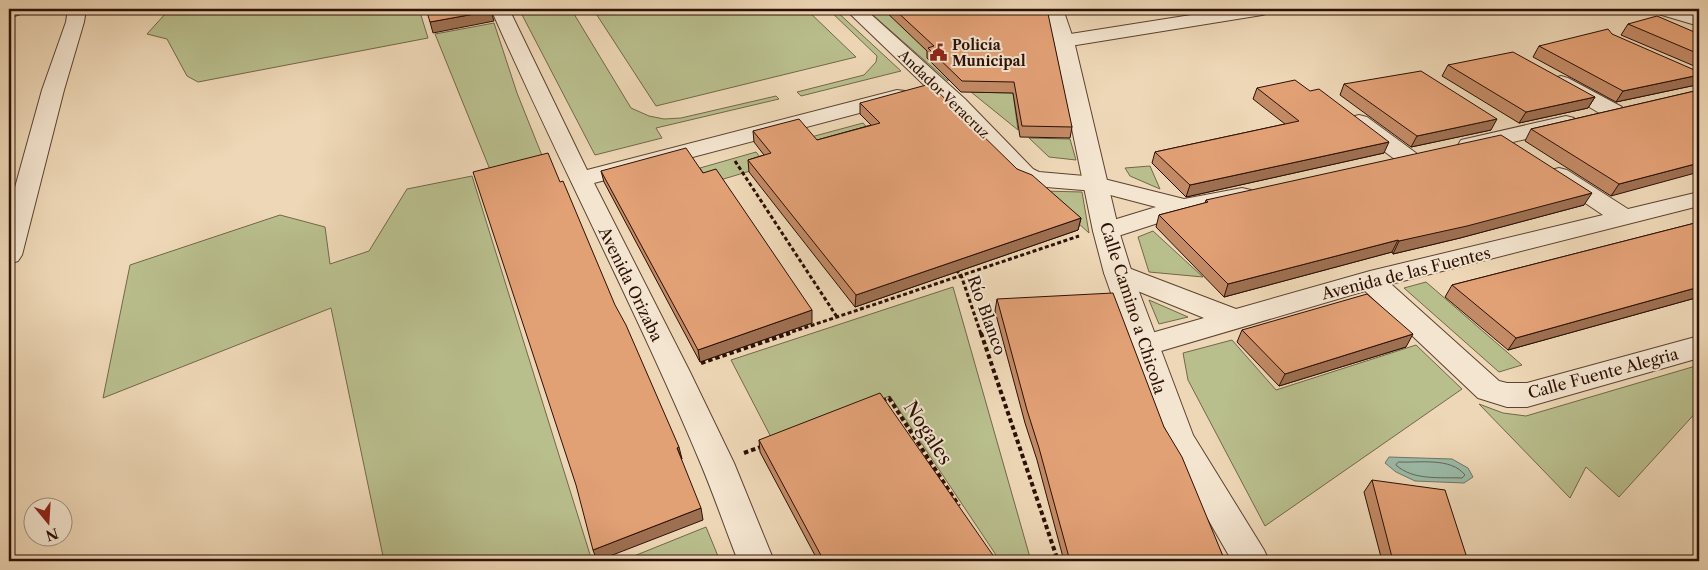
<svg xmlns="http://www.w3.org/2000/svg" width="1708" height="570" font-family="'Libre Caslon Text',serif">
	<rect width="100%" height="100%" fill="#eed7b6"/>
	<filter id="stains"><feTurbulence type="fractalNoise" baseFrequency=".004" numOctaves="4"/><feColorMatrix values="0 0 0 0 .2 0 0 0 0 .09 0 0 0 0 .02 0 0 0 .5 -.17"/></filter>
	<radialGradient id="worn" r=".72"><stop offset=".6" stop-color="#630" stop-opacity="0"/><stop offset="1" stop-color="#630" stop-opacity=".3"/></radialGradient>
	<path fill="#b9be8d" stroke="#726749" d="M177,9H419L428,38L198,82L187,76L167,39L147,34L166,13Z
		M519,9H571L631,108L649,116L664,119L681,118L776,96L779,99L656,128L662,138L595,155Z
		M593,9H806L856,57L656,106Z
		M828,9H834L901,71L801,96L797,92L864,75L876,62L877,56Z
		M866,9H1040L1043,17L946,15L948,81Z
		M494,23L517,93L545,163L493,177L435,34Z
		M971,92L1013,93L1018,130Z
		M863,123L875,136L822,150L811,137Z
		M1029,138L1070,139L1076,160L1049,157Z
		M756,152L767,166L710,183L700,168Z
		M1150,166L1160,189L1130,176L1125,168Z
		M472,176L592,561H384L331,308L103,398L130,265L280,215L325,227L330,264L369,251L407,189Z
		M1043,191L1082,192L1089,233Z
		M1153,231L1203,277L1149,272L1138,237Z
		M1426,282L1522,365L1499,372L1404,288Z
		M953,287L1031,561H1000L890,396L772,439L731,360Z
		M1149,300L1188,317L1159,324Z
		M1232,340L1276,390L1416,345L1462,389L1265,526L1188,380L1183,353Z
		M1699,365V409L1619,497L1586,467L1570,498L1479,404L1503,413L1526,416Z
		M706,527L720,561H636L634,556Z"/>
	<path fill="#9bbaa8" stroke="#6f7667" d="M1389,457L1452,459L1468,468L1473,477L1464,483L1415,481L1396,472L1385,463Z"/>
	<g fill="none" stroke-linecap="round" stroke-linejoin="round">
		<path stroke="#646556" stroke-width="1" d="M1399,462C1419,463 1451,457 1465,475L1462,478C1441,477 1413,481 1396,465Z"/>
		<defs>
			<path id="minor" d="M68,9H86L84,22L64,90L22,255L18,261L9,264V209L42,90L66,22Z
				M491,9H509L587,170L897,90L905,91L908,96L905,101L594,183L690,372L734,463L774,561H738C725,528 714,495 700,462C636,309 558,161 491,9Z
				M845,9H865L965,99L1033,169L1039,172L1096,177L1184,199L1242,188L1251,190L1254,195L1251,200L1189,213L1115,237L1106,239L1097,237L1093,231L1097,225L1156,207L1095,191L1034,186L1017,179L949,109Z
				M1229,9H1271L1269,13L1262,15L1064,47L1057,45L1054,41L1057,37L1064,35Z
				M1653,9H1681L1699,14V26L1655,13Z
				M1561,76L1568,78L1622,107L1625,112L1622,117L1614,119L1606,117L1554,86L1551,82L1554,78Z
				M1359,115L1367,117L1416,153L1420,158L1416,163L1408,165L1400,163L1351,127L1348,122L1351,117Z
				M1566,116L1574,118L1577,123L1574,128L1469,152L1461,150L1458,145L1461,140Z
				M1559,168L1567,170L1628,209L1699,192V206L1391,284L1499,381L1507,383H1527L1699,336V358L1527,407H1507L1478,398L1365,291L1144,356L1134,352L1129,345L1134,338L1204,318L1108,279L1104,273L1108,267L1118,264L1236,309L1370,271L1603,215L1551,180L1547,175L1551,170Z"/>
			<path id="tertiary" d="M9,9H25L23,13L9,18Z
				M1045,9H1063L1074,41L1119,231L1132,273L1193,435L1264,550L1269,561H1232L1162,439L1104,273L1093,231L1054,41Z"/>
		</defs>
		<use href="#minor" stroke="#5c4231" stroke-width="2"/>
		<use href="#tertiary" stroke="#5c4231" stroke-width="2"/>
		<path stroke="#2c1005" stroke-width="3" stroke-dasharray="4 2.5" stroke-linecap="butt" d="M735,161L837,317
			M956,270L961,275L981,334
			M786,334L1079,236"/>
		<path stroke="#2c1005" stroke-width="4" stroke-dasharray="4.5 3" stroke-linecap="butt" d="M981,333L1058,561
			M701,363L790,333
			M882,401L889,398L959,506
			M744,453L763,446"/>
		<use href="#minor" fill="#f4e5d0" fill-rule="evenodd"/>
		<use href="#tertiary" fill="#f4e5d0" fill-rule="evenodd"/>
	</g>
	<path fill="#c28a65" stroke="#2c1005" d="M883,9H1008L1072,127L1070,138L1020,137L1013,93L961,92L927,58V51Z
		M1628,24L1699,34V68L1621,35Z
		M1539,46L1696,85L1616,102L1533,57Z
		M1448,65L1595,97L1588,108L1519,123L1442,76Z
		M1344,84L1491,130L1411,147L1340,95Z
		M1257,88L1384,153L1186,197L1152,163L1155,152L1285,124L1253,99Z
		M1699,90L1611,196L1525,141L1531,129Z
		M860,103L1017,169L1081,218L1078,230L855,307L749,172L748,160L764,155L754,142L753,131L817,140L871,125L860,114Z
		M601,171L703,173L812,323L700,362L604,182Z
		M1206,200L1584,205L1460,238L1393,254L1392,252L1224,297L1156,227L1159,215L1205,203Z
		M1699,222V297L1508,350L1445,297L1452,285Z
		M997,299L1164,427L1225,561H1064L1037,460L1025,423L995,311Z
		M1242,330L1406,347L1279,386L1237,342Z
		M759,440L997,561H818L760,452Z
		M1372,480L1468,561H1382L1364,492Z"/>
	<path fill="#9e7052" stroke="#2c1005" d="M491,11L494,21L433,33L430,22Z
		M1699,75V80L1696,85L1616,102L1623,91Z
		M1595,97L1588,108L1519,123L1526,112Z
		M1497,119L1491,130L1411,147L1417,136Z
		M1389,142L1384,153L1186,197L1190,185Z
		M1699,163V172L1611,196L1619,184Z
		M1592,193L1584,205L1460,238L1393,254L1399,241Z
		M1081,218L1078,230L855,307L856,295Z
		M1398,240L1392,252L1224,297L1228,284Z
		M1699,287V297L1508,350L1516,338Z
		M812,310V323L700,362L698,350Z
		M1413,334L1406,347L1279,386L1285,374Z
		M679,447L682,459L677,448Z
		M701,508L703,520L597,561L593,550Z"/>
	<path fill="#e2a075" stroke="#2c1005" d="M426,9H490L491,11L430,22Z
		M894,9H1047L1072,127L1022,126L1014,82L962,81L928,48L934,46Z
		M1657,16L1699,34V54L1628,24Z
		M1608,29L1612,34L1699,72V75L1623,91L1539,46Z
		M1513,52L1595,97L1526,112L1448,65Z
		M1421,71L1497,119L1417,136L1344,84Z
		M1295,80L1310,91L1319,89L1389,142L1190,185L1155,152L1299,121L1257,88Z
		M930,84L1017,169L1032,175L1081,218L856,295L748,160L771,153L753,131L799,119L817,140L880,123L860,103Z
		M1699,90V163L1619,184L1531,129Z
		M1501,135L1592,193L1467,226L1399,241L1398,240L1228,284L1159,215L1208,202L1206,200Z
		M686,148L703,173L716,169L812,310L698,350L601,171Z
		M548,153L560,182L563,181L615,305L626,325L679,447L677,448L701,508L593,550L576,485L473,172Z
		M1699,222V287L1516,338L1452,285Z
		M1113,293L1164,427L1182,457L1225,561H1070L1039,448L1027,410L997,299Z
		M1367,294L1413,334L1285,374L1242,330Z
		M880,393L997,561H824L759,440Z
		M1372,480L1445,490L1468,561H1393Z"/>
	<defs>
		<symbol id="civic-bare" viewBox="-9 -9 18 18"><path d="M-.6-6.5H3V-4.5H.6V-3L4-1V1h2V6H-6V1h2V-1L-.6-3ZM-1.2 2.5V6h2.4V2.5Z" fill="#8f2418" stroke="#f4e5d0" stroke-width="2.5" paint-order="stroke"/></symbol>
	</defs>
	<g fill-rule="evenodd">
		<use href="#civic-bare" x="926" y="40" width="25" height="25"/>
	</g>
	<g text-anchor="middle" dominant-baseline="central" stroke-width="4" stroke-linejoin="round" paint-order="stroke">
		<g font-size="14" font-weight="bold" fill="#2c1005" stroke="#f4e5d0" text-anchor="start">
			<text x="952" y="45">Policía<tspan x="952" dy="16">Municipal</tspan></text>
		</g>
		<g font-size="14" fill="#2c1005" stroke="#f4e5d0">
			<text transform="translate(944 94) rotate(44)">Andador Veracruz</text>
		</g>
		<g font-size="16" fill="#2c1005" stroke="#f4e5d0">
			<text transform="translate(1406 273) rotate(-14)">Avenida de las Fuentes</text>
			<text transform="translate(631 284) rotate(64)">Avenida Orizaba</text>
			<text transform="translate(1133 308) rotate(72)">Calle Camino a Chicola</text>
			<text transform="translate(987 315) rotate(70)">Río Blanco</text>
			<text transform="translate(1603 373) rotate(-15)">Calle Fuente Alegria</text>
		</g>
		<g font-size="19" fill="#2c1005" stroke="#f4e5d0">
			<text transform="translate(928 433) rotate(57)">Nogales</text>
		</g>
	</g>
	<rect width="1708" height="570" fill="none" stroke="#eed7b6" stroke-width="30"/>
	<rect x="10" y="10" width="1688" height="550" fill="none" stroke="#2c1005" stroke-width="2.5"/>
	<rect x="15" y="15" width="1678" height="540" fill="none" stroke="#2c1005"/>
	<g transform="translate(48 522) rotate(162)"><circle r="24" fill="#f4e5d0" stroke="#a4907f"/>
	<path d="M0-4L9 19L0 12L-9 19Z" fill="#8f2418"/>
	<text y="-8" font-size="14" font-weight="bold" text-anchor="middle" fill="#2c1005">N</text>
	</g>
	<rect width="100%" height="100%" filter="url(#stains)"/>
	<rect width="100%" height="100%" fill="url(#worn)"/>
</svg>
